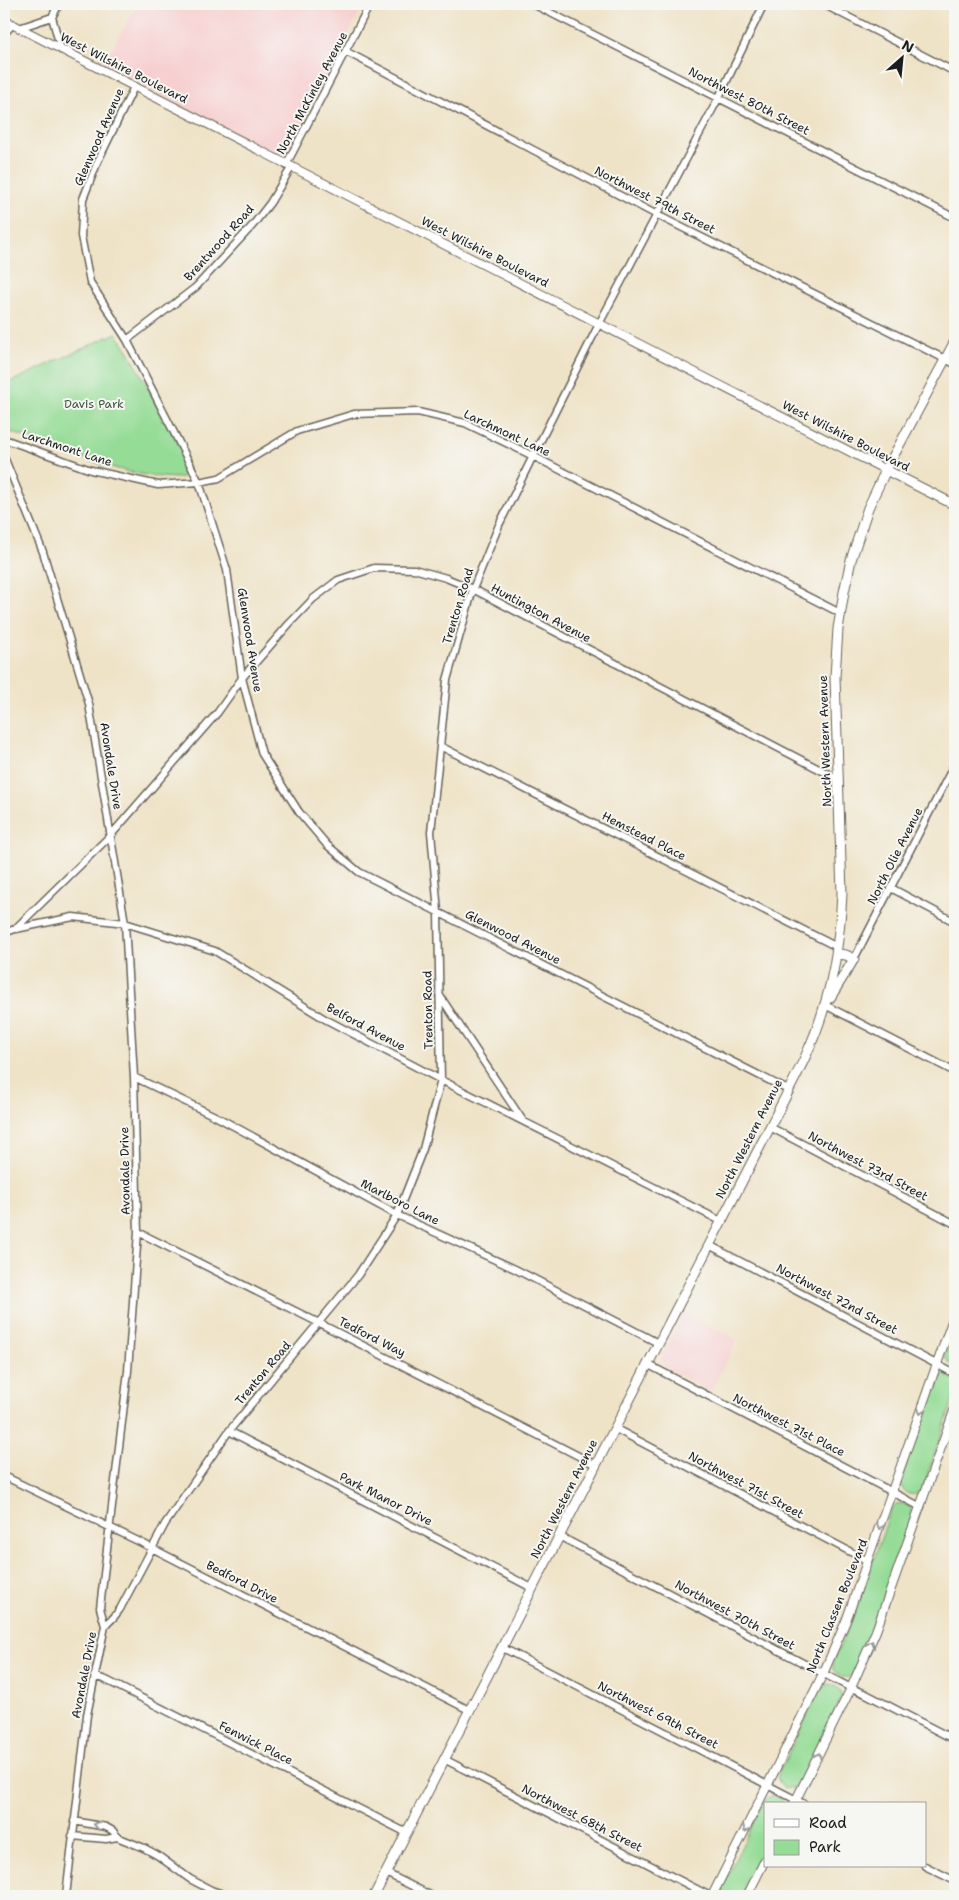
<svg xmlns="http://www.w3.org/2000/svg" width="959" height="1900" font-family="'Shantell Sans',sans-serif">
	<rect width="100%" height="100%" fill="#f6f6f2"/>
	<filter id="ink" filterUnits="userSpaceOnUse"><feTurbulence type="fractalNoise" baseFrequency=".02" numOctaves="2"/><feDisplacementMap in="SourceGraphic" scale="10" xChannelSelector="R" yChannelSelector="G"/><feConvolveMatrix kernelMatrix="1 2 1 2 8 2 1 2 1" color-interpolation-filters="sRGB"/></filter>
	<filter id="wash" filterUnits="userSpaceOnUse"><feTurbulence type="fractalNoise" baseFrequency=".0096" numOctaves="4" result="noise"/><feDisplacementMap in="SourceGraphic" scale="20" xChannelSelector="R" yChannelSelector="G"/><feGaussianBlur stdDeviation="1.12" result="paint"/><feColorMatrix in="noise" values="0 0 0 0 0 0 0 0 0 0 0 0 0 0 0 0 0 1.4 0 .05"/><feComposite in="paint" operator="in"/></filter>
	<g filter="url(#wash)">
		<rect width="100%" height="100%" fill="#efe3c7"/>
		<path fill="#f7cfd0" d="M138,4H364L286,156L281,157L102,65Z
			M683,1313L737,1340L711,1392L666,1368L662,1363V1355Z"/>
		<path fill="#95dc96" stroke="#587c59" d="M116,333L128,350L185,456C188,466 189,471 181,478C118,478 62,448 4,430V385Z
			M955,1326V1367L949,1363L945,1357Z
			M945,1375L955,1380V1395L923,1488L917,1494C907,1496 901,1491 901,1481L935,1382L941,1376Z
			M903,1503L910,1507L913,1517L877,1617L855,1671L849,1677H841L833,1670V1661L853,1617L891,1510L896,1504Z
			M828,1684C838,1686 843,1691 840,1700L799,1784L793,1788H784L778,1780V1774L820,1690Z
			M772,1796L779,1797L785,1804H765V1850L742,1896H723L722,1886L764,1801Z"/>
	</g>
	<g filter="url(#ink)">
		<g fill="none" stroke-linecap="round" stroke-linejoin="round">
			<defs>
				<path id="minor" d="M533,4L955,218
					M823,4L955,72
					M52,17L61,50
					M19,28L52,17L59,4
					M4,34L13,24
					M347,52L657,215L955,364
					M134,87L98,161L83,199L81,236L90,282L127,340L199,482L227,570L242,678L262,754L299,812L327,845L359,872L788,1090
					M286,165L370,4
					M127,340L196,287L253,225L270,203L291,168
					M4,439L91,470L158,485L199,482L219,478L297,431L354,414L418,412L465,423L533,456L840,613
					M4,457L43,552L89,704L125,923L134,1077L138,1232L128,1371L100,1608L105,1626L87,1715L66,1896
					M440,746L837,947
					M891,888L955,922
					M16,929L73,917L125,923L215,951L325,1019L441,1080L721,1221
					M4,933L15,929L111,835L218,712L242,678L289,624L313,599L338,580L374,568L414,569L446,578L473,589L838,779
					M854,959L955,763
					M440,996L523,1121
					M825,1005L955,1072
					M134,1077L217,1117L397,1215L515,1269L658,1343
					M770,1127L955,1224
					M138,1232L319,1323L596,1465
					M709,1245L955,1374
					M647,1364L921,1507
					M614,1428L868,1561
					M229,1431L532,1588
					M4,1476L140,1542L469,1710
					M559,1536L851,1688L866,1694L955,1740
					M105,1626L114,1617L120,1609L165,1524L229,1431L358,1275L397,1215L423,1149L441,1080L438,912L431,832L447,680L473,589L499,525L533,456L599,324L718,99L764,4
					M501,1647L804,1804
					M94,1676L106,1680L407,1833
					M444,1759L710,1896
					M74,1821L106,1827L113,1831L117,1837L144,1848L157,1855L190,1879L211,1890L229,1896
					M72,1836L106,1839L117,1837
					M925,1866L955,1881
					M386,1873L432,1896"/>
				<path id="tertiary" d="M4,20L886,470
					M794,1804L851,1688L876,1631L955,1408
					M712,1896L823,1674L846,1621L955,1313
					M747,1896L765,1860"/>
				<path id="secondary" d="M886,470L955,505
					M830,998L854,959L846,955L836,954
					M374,1896L770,1127C790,1087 813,1048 825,1004C836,968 840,931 842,894L835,677L838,629L844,592L851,560L868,508L886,470L955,341"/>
			</defs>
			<use href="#minor" stroke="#666258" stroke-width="9"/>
			<use href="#tertiary" stroke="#666258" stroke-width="10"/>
			<use href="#secondary" stroke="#666258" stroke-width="11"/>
			<use href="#minor" stroke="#fff" stroke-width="6"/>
			<use href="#tertiary" stroke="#fff" stroke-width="8"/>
			<use href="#secondary" stroke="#fff" stroke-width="9"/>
		</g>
		<defs><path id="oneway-chevron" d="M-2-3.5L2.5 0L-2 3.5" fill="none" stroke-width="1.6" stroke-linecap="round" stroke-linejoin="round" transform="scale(1.25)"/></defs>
		<g stroke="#999">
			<use href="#oneway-chevron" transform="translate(921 1411) rotate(109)"/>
			<use href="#oneway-chevron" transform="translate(880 1526) rotate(109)"/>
			<use href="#oneway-chevron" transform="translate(871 1644) rotate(-68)"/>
			<use href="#oneway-chevron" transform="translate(818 1756) rotate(-64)"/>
			<use href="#oneway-chevron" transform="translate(97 1825) rotate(-168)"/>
			<use href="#oneway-chevron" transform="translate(746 1829) rotate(117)"/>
		</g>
	</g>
	<g text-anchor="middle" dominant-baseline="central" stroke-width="4" stroke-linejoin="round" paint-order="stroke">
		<g font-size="12" fill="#1c1c1c" stroke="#f6f6f2">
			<text transform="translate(124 68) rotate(27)">West Wilshire Boulevard</text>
			<text transform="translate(312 93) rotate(-62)">North McKinley Avenue</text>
			<text transform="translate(749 101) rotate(27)">Northwest 80th Street</text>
			<text transform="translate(99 137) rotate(-66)">Glenwood Avenue</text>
			<text transform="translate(655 200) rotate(27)">Northwest 79th Street</text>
			<text transform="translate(219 243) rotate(-48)">Brentwood Road</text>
			<text transform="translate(485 252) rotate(27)">West Wilshire Boulevard</text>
			<text transform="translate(507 433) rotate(25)">Larchmont Lane</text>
			<text transform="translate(846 436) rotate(27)">West Wilshire Boulevard</text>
			<text transform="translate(67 448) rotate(18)">Larchmont Lane</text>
			<text transform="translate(458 606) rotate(-73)">Trenton Road</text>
			<text transform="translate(541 613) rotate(28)">Huntington Avenue</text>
			<text transform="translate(250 640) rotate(81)">Glenwood Avenue</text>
			<text transform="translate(825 741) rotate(-92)">North Western Avenue</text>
			<text transform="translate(111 766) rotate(81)">Avondale Drive</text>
			<text transform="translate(644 836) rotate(27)">Hemstead Place</text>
			<text transform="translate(895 856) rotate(-63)">North Olie Avenue</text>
			<text transform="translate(513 937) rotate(27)">Glenwood Avenue</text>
			<text transform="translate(428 1010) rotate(-91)">Trenton Road</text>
			<text transform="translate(366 1027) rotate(28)">Belford Avenue</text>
			<text transform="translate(749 1139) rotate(-63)">North Western Avenue</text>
			<text transform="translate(868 1166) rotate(28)">Northwest 73rd Street</text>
			<text transform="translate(125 1171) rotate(-91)">Avondale Drive</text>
			<text transform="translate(400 1202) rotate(27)">Marlboro Lane</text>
			<text transform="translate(837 1299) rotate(28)">Northwest 72nd Street</text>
			<text transform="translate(372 1337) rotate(27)">Tedford Way</text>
			<text transform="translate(263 1373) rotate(-50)">Trenton Road</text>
			<text transform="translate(789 1425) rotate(27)">Northwest 71st Place</text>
			<text transform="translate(746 1485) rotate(28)">Northwest 71st Street</text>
			<text transform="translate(386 1499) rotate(27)">Park Manor Drive</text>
			<text transform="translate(564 1499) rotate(-63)">North Western Avenue</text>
			<text transform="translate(242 1582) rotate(27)">Bedford Drive</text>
			<text transform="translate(837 1606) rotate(-68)">North Classen Boulevard</text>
			<text transform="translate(735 1615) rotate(28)">Northwest 70th Street</text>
			<text transform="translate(84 1675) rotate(-79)">Avondale Drive</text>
			<text transform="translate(658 1715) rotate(27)">Northwest 69th Street</text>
			<text transform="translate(256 1743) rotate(27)">Fenwick Place</text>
			<text transform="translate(582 1818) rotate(27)">Northwest 68th Street</text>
		</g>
		<g font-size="12" fill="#405641" stroke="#f6f6f2">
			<text x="94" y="404">Davis Park</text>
		</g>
	</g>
	<rect width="959" height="1900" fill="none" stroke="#f6f6f2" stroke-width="20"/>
	<rect x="764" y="1802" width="162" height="65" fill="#f6f6f2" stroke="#9f9f9c"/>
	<rect x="774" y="1819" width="25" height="8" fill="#ffffff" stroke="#9f9f9c"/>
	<text x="809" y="1828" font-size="15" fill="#1c1c1c">Road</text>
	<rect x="774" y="1840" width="25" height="15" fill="#95dc96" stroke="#9f9f9c"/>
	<text x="809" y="1852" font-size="15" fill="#1c1c1c">Park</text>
	<g transform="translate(902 58) rotate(27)" stroke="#f6f6f2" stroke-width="4" paint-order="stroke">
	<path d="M0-4L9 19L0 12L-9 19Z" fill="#1c1c1c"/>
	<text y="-8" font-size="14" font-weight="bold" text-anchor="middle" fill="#1c1c1c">N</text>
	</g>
</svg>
